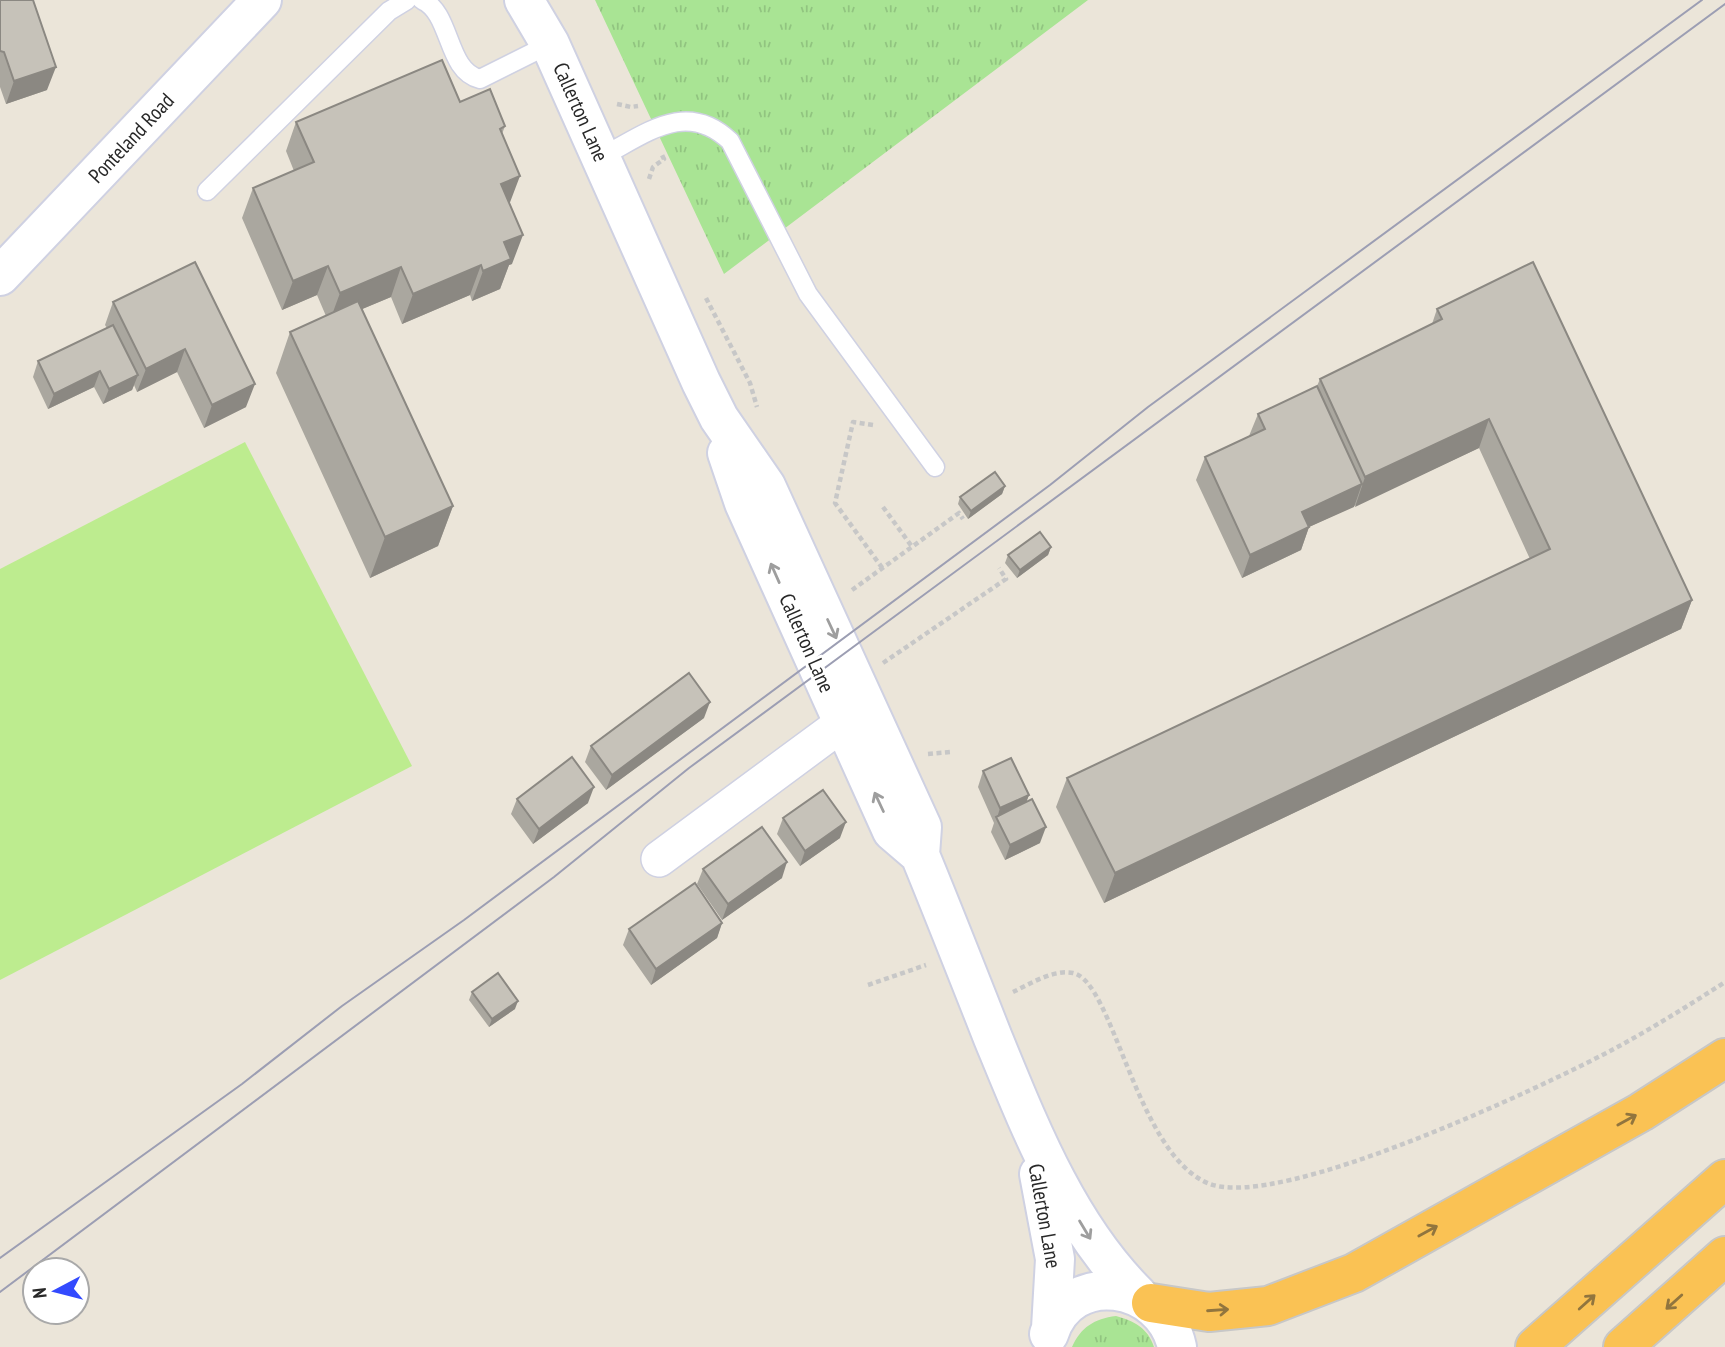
<svg xmlns="http://www.w3.org/2000/svg" width="1725" height="1347" font-family="'PT Sans Narrow',sans-serif">
	<defs>
		<pattern id="grass-tufts" width="24" height="20" patternUnits="userSpaceOnUse" patternTransform="scale(1.75)"><rect width="24" height="20" fill="#a9e494"/><path d="M3 7l-1-3M5 7V3M7 7l1-3M15 17l-1-3M17 17v-4M19 17l1-3" fill="none" stroke="#91c480"/></pattern>
	</defs>
	<rect width="100%" height="100%" fill="#ebe5d9"/>
	<path fill="url(#grass-tufts)" d="M595,0H1088L724,274Z
		M1116,1316C1134,1321 1148,1328 1154,1347H1072C1081,1327 1094,1319 1116,1316Z"/>
	<path fill="#bdec8f" d="M245,442L412,766L0,980V569Z"/>
	<g fill="none" stroke-linecap="round" stroke-linejoin="round">
		<defs>
			<path id="service" d="M422,0C452,13 446,71 480,79L550,44
				M601,157C646,134 686,99 730,141L808,294L935,467
				M207,191L389,11L407,0"/>
			<path id="minor" d="M659,859L843,723"/>
			<path id="tertiary" d="M524,0L550,44L701,382L719,418L766,486L922,827L920,855C945,916 969,977 993,1038C1030,1128 1068,1226 1138,1295
				M727,453L744,503L892,831L920,855
				M1039,1174L1055,1259L1051,1328
				M1049,1334C1070,1267 1163,1282 1177,1347"/>
			<path id="secondary" d="M0,276L262,0"/>
			<path id="trunk" d="M1151,1303L1209,1312L1268,1306L1354,1273L1641,1112L1725,1058
				M1535,1347L1725,1179
				M1623,1347L1725,1256"/>
		</defs>
		<use href="#service" stroke="#cfd1e2" stroke-width="21"/>
		<use href="#minor" stroke="#cfd1e2" stroke-width="38"/>
		<use href="#tertiary" stroke="#cfd1e2" stroke-width="42"/>
		<use href="#secondary" stroke="#cfd1e2" stroke-width="42"/>
		<use href="#trunk" stroke="#c7c7c7" stroke-width="42"/>
		<path stroke="#c7c7c7" stroke-width="4.5" stroke-dasharray="5 3.5" stroke-linecap="butt" d="M617,104L631,107L638,106
			M649,179L653,167L664,159L661,153
			M706,298L750,383L757,407
			M873,425L853,422L835,503L883,569
			M883,507L913,548
			M852,590L959,513L963,519
			M883,663L1006,579L999,568
			M928,754L951,752
			M868,985L926,965
			M1013,992C1030,984 1053,969 1073,973C1114,981 1136,1156 1210,1184C1282,1210 1540,1088 1612,1050C1651,1029 1688,1006 1725,982"/>
		<use href="#service" stroke="#fff" stroke-width="18"/>
		<use href="#minor" stroke="#fff" stroke-width="35"/>
		<use href="#tertiary" stroke="#fff" stroke-width="38"/>
		<use href="#secondary" stroke="#fff" stroke-width="38"/>
		<use href="#trunk" stroke="#fac254" stroke-width="38"/>
		<path stroke="#9c9eb3" stroke-width="2" d="M0,1258L242,1084L342,1006L464,920L1050,485L1148,407L1702,0
			M0,1292L554,877L689,768L1725,4"/>
	</g>
	<path fill="#aaa79f" d="M0,0L47,90L6,104L0,87Z
		M460,102L505,126L502,134L510,204L512,264L509,265L500,289L472,301L470,295L402,324L391,297L362,309L453,506L438,546L370,578L276,373L290,332L326,316L317,295L282,310L242,218L253,188L294,171L286,151L296,122Z
		M195,262L246,407L204,428L177,372L137,392L134,385L132,390L103,404L94,387L48,409L33,377L38,361L107,328L105,325L113,302Z
		M1437,309L1692,600L1681,629L1104,903L1056,807L1067,778L1530,559L1479,448L1309,527L1301,550L1242,578L1196,480L1205,457L1249,436L1258,414L1317,386L1320,379L1432,324Z
		M1005,486L1002,494L968,519L958,504L960,497Z
		M1051,547L1048,555L1017,578L1005,563L1008,555Z
		M704,718L606,790L585,762L591,746Z
		M983,771L1029,795L1026,802L1040,843L1005,860L991,832L994,823L978,787Z
		M517,799L588,803L533,844L511,814Z
		M783,818L840,838L800,866L777,834Z
		M703,869L782,878L722,920L697,884Z
		M722,923L717,938L651,985L623,945L629,929Z
		M472,992L515,1009L489,1027L469,1000Z"/>
	<path fill="#8b8882" d="M56,67L47,90L6,104L14,81Z
		M520,176L509,205L501,184Z
		M523,235L512,264L509,265L500,289L472,301L483,271L504,242Z
		M481,265L470,295L402,324L413,294Z
		M328,266L317,295L282,310L293,281Z
		M401,267L391,297L329,323L340,293Z
		M185,349L177,372L137,392L146,369Z
		M100,371L94,387L48,409L54,394Z
		M138,375L132,390L103,404L109,389Z
		M255,384L246,407L204,428L212,405Z
		M1489,419L1479,448L1355,507L1365,477Z
		M1362,484L1354,507L1309,527L1301,550L1242,578L1250,555L1302,512Z
		M1005,486L1002,494L968,519L971,511Z
		M453,506L438,546L370,578L385,537Z
		M1051,547L1048,555L1017,578L1020,570Z
		M1692,600L1681,629L1104,903L1115,873Z
		M710,702L704,718L606,790L612,775Z
		M594,787L588,803L533,844L539,829Z
		M1029,795L1023,811L997,818L1000,808Z
		M846,822L840,838L800,866L805,851Z
		M1046,827L1040,843L1005,860L1010,845Z
		M787,862L782,878L722,920L728,904Z
		M722,923L717,938L651,985L656,969Z
		M518,1001L515,1009L489,1027L492,1019Z"/>
	<path fill="#c6c2b9" stroke="#8b8882" stroke-width="2" d="M0,0H33L56,67L14,81L4,52L0,51Z
		M442,60L460,102L490,89L505,126L500,129L520,176L501,184L523,235L504,242L511,259L483,271L481,265L413,294L401,267L340,293L328,266L293,281L253,188L314,162L296,122Z
		M195,262L255,384L212,405L185,349L146,369L113,302Z
		M1533,262L1692,600L1115,873L1067,778L1550,549L1489,419L1365,477L1320,379L1442,319L1437,309Z
		M358,301L453,506L385,537L290,332Z
		M113,325L138,375L109,389L100,371L54,394L38,361Z
		M1317,386L1362,484L1302,512L1309,527L1250,555L1205,457L1265,429L1258,414Z
		M995,472L1005,486L971,511L960,497Z
		M1040,532L1051,547L1020,570L1008,555Z
		M689,673L710,702L612,775L591,746Z
		M572,757L594,787L539,829L517,799Z
		M1011,758L1029,795L1000,808L983,771Z
		M823,790L846,822L805,851L783,818Z
		M1032,799L1046,827L1010,845L996,817Z
		M762,827L787,862L728,904L703,869Z
		M695,883L722,923L656,969L629,929Z
		M498,973L518,1001L492,1019L472,992Z"/>
	<defs><path id="oneway-shaft" d="M-6 0H5M1.5-3L5.5 0L1.5 3" fill="none" stroke-width="1.6" stroke-linecap="round" stroke-linejoin="round" transform="scale(1.75)"/></defs>
	<g stroke="#9e9e9e">
		<use href="#oneway-shaft" transform="translate(775 573) rotate(-114)"/>
		<use href="#oneway-shaft" transform="translate(832 629) rotate(65)"/>
		<use href="#oneway-shaft" transform="translate(879 802) rotate(-115)"/>
		<use href="#oneway-shaft" transform="translate(1085 1230) rotate(59)"/>
	</g>
	<g stroke="#91753e">
		<use href="#oneway-shaft" transform="translate(1627 1120) rotate(-29)"/>
		<use href="#oneway-shaft" transform="translate(1428 1231) rotate(-29)"/>
		<use href="#oneway-shaft" transform="translate(1587 1302) rotate(-42)"/>
		<use href="#oneway-shaft" transform="translate(1674 1302) rotate(138)"/>
		<use href="#oneway-shaft" transform="translate(1218 1310) rotate(-4)"/>
	</g>
	<g text-anchor="middle" dominant-baseline="central" stroke-width="6" stroke-linejoin="round" paint-order="stroke">
		<g font-size="21" fill="#282828" stroke="#fff">
			<text transform="translate(581 112) rotate(66)">Callerton Lane</text>
			<text transform="translate(131 138) rotate(-47)">Ponteland Road</text>
			<text transform="translate(807 643) rotate(66)">Callerton Lane</text>
			<text transform="translate(1045 1216) rotate(80)">Callerton Lane</text>
		</g>
	</g>
	<g transform="translate(56 1291) rotate(263)"><circle r="33" fill="#ffffff" stroke="#a9a9a9" stroke-width="2"/>
	<path d="M0-5L12 26L0 18L-12 26Z" fill="#334afe"/>
	<text y="-10" font-size="19" font-weight="bold" text-anchor="middle" fill="#282828">N</text>
	</g>
</svg>
